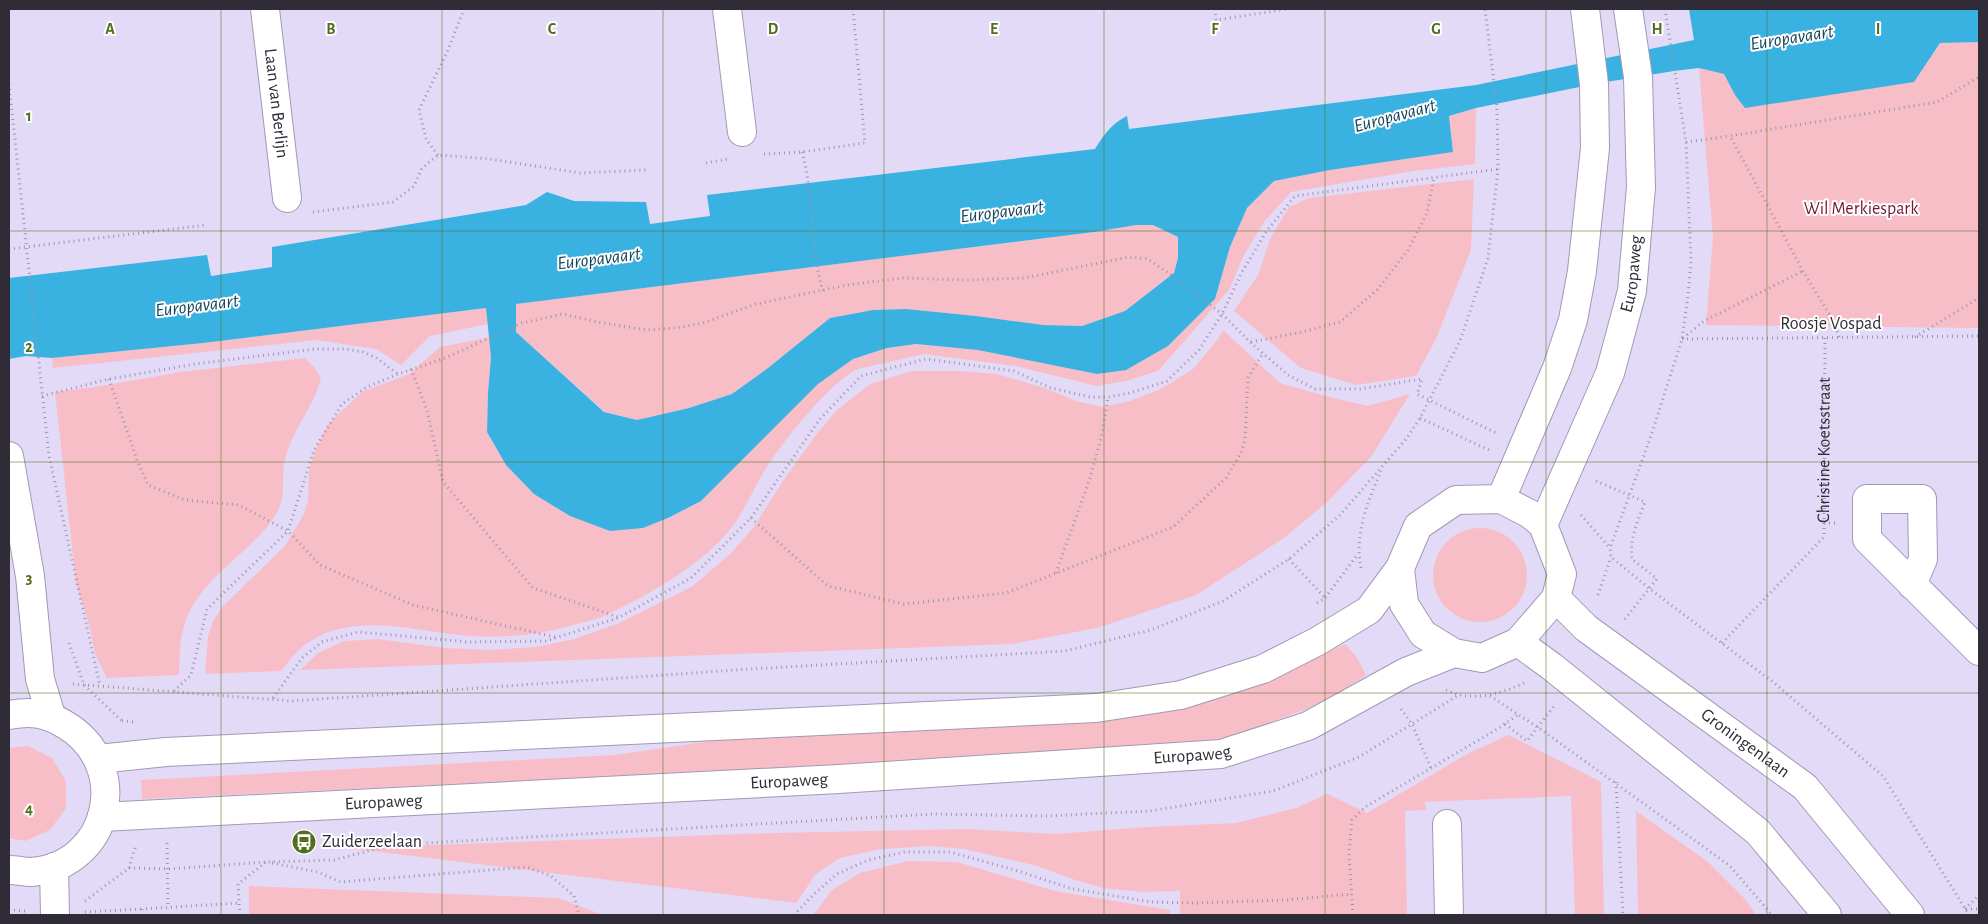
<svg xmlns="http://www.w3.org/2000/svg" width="1988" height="924" font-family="'Alegreya Sans',sans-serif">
	<rect width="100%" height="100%" fill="#e3daf8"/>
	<path fill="#f8bec8" d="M1979,42V328L1706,325L1713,237L1699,68L1725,74L1735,95L1926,64L1940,43Z
		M1476,108L1475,164L1414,171L1291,192L1264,222L1244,255L1229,290L1158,371L1126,381L1097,386L1015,366L924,354L858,369C829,383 786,438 768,465C755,485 746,508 732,527C704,564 647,596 606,615C598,619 589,621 580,623C542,635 509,638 469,636C412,632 346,607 298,651C292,656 287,664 281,671L205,674L208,636L213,621L223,606L284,547L303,516L308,501L309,469L315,451L328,424L362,392L409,374L440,347L490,337L491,357L488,393L487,432L506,465L534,493L570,516L643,528L668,518L701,501L818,383L853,359L887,348L916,344L978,350L1168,346L1215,299L1230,247L1247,208L1274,181L1330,170L1453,152L1449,116Z
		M1474,179L1471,250L1436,339L1416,376L1356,385L1301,368L1234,311L1258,275L1270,239L1289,207L1309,198Z
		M1136,225H1153L1178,237V258L1174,273L1125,311L1082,326L1043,325L976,316L906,309L873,310L830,318L768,368L732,394L689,408L637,420L605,412L516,332L515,304L1094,232Z
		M486,308L488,324L430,336L401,365L376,349L317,340L53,368L52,358L203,343Z
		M1223,330L1280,383L1329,397L1368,406L1410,394L1371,457L1327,502L1284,538L1196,595L1097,628L1012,644L300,670L318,653L344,641L378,639L445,648L489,650L536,647L574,639L619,623L693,586L731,553L753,528L785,478L815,436L836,411L870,384L912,371H958L997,374L1045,388L1076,401L1102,407L1130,401L1163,388L1193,369L1218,339Z
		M305,358L314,367L321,378C314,408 289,433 284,465C281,484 287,497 275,516C248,557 195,579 183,630C179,644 180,660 179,675L107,678L95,654L90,628L76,583L55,392L101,386L180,372Z
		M1433 575a47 47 0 1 1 94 0a47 47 0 1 1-94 0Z
		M1345,644L1356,656L1366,675L1334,696L1306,709L1235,735L1167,750L142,799L141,780L615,755L731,738L1174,709L1235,693Z
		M1509,735L1601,782L1604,915H1575L1571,796L1424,802L1427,810L1405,811L1407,915H1180V891L1142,892L1103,888L1075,880L1037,866L964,849L931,846L881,849L840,858L816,874L796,903L348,848L774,833L967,829L1055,834L1147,827L1236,823L1296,808L1327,794L1367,813L1469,753Z
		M28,746L52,758L66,781V808L50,830L25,841L9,838V748Z
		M1636,811L1707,861L1744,898L1756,915H1638Z
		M908,861L957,862L1055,891L1170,910V915H813L832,890L860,873Z
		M249,886L558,898L603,915H249Z"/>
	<path fill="#39b2e2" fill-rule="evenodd" d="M1689,9H1979V42L1940,43L1914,82L1745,108L1735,95L1724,74L1699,68L1674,71L1594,84L1476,108L1449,116L1453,152L1330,170L1274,181L1247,208L1230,247L1215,299L1168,346L1126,370L1097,374L978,350L916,344L887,348L853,359L818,384L701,501L668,518L643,528L610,531L570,516L534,494L506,465L487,432L488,393L491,357L486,308L203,343L52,358L26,356L9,359V278L207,255L211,276L272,267V247L526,205L547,192L574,201L646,202L650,224L710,216L707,195L1095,149C1103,136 1112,123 1127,116L1129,129L1476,85L1694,40ZM1136,225H1153L1178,237V258L1174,273L1125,311L1082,326L1043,325L976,316L906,309L873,310L830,318L768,368L732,394L689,408L637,420L604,412L516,332V304L1094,232Z"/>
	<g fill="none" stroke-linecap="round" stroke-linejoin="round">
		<defs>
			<g id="minor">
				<path id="s2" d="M265,9L287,198"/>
				<path d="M727,9L742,132"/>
				<path d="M9,456L30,576L40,679L51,716"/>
				<path d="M1912,585L1923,559L1922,499H1867V539L1979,651"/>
				<path id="s3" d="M1556,598L1586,628L1805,787L1910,915"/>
				<path d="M1518,642L1551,666L1758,832L1827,915"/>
				<path d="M1447,824L1449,915"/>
				<path d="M54,867L55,915"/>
			</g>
			<g id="major">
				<path d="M1501,499L1557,368L1573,320L1582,271L1595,148L1594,84L1585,9"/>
				<path d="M1501,499L1530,514L1543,525L1562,574L1556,598L1518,642L1482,658L1454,653L1423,634L1404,604L1400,568L1418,526L1456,500Z"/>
				<path id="s4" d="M1543,525L1610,373L1632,291L1641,187L1638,77L1628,9"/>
				<path d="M9,715C15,714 22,713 28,713C41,713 53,717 64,724C133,764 111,865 32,872C24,872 16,870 9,870"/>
				<path d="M98,759L166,752L1096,708L1181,695L1263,669L1318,641L1369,610L1400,568"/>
				<path id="s5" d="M102,817L839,779L1221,754L1308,726L1406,672L1454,653"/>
			</g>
		</defs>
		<use href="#minor" stroke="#a199b5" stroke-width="30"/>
		<use href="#major" stroke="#a199b5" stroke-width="30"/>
		<g stroke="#9c96ac" stroke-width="3" stroke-dasharray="1 4" stroke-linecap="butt">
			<path d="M1215,9L1216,20L1288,9"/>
			<path d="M1665,9L1686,142L1691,261L1688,296L1682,339L1651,436L1610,548L1611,557L1650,589L1773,682L1883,776L1969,915"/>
			<path d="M9,84L49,456L100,686"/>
			<path d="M1686,142L1730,136"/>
			<path d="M802,152C815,197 809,246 823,291"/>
			<path d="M764,154L802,152L865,143L853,9"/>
			<path d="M438,155L426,139L419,110L448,50L464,9"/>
			<path d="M706,163L728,159"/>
			<path d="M313,212L393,202L414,186L422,168L438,155L490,159L580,173L646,170"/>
			<path d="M9,249L206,225"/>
			<path d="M1839,337L1834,322L1803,271L1730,136L1937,102L1979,77"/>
			<path d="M1915,337L1979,298"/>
			<path d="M1683,338L1704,321L1803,271"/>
			<path d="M1682,339L1979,336"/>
			<path d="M1251,342L1302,332L1340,322L1378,289L1408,250L1427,213L1434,177"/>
			<path d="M411,369L427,410L443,482L533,588L618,617"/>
			<path d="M109,379L137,460L148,485L185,500L239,505L288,531L320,565L413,605L555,637"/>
			<path d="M42,396L109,379L195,364L315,349H346L363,352L375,357L398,374"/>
			<path d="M1420,418L1489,450"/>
			<path d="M1596,481L1645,502C1638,521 1629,539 1632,559L1657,579L1624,620"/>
			<path d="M1581,515L1610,548"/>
			<path d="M751,518L828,586L904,604L1006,593L1173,527L1226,478L1241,453L1245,439L1248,378L1263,353"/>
			<path d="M1824,523H1838"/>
			<path d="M1289,559L1326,599"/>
			<path d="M1361,568C1354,534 1368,501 1381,471"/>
			<path d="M1056,573L1090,478L1102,434L1108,397"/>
			<path d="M1598,595L1611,557"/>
			<path d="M1317,603L1325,598L1358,554"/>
			<path d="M69,643L84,685L123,722"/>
			<path id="s1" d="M1722,643L1824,537L1825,337"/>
			<path d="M73,684L292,701L750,669L1065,651L1151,630L1223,601L1289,559L1340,515L1407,438L1420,418L1460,341L1488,258L1498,169L1497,107L1485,9"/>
			<path d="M1446,690C1471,702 1499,695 1524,683"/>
			<path d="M174,691L191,675L207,609L288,531L314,450L342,404L367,387L398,374L443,359L522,323L563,314L598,322L646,330L676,328L703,323L756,304L847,285L902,278L964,280L1024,278L1129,257L1148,259L1167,272L1222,314L1250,342L1288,375L1315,389H1360L1422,379L1417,394L1496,433"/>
			<path d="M1490,696L1539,728L1730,866L1772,915"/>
			<path d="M273,698L302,658L322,642L358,632L469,642L546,641L618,618L691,578L751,518L820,419L861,376L926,359L1014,371L1051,388L1090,397H1108L1130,393L1167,381L1199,350L1222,314L1242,272L1266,232L1295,196L1498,169"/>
			<path d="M1401,709L1412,724L1431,768"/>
			<path d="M122,721L137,722"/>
			<path d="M1505,724L1527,741L1554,706"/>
			<path d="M1616,782L1623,915"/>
			<path d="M167,843L168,908"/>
			<path d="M272,863L318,872L340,882L527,867L551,876L574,896L579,915"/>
			<path d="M129,868L170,869L266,862L334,860L391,845L934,814L1044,816L1150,811L1273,791L1359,757L1457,696"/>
			<path d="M85,901L129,868L136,845"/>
			<path d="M1965,909L1979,895"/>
			<path d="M1966,909H1979"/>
			<path d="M9,910L26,911"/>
			<path d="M85,912L142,909"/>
			<path d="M142,915V909L239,903"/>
			<path d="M240,915L238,884L266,862"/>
			<path d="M794,915L814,894L837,874L868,860L905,852H950L1018,871L1073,889L1151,902L1194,903L1285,900L1352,894"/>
			<path d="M1353,915L1349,854L1352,820L1365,807L1499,728L1519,714"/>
		</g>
		<use href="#minor" stroke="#fff" stroke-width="28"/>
		<use href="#major" stroke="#fff" stroke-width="28"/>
	</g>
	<path fill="none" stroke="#536d1f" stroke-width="1" stroke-opacity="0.55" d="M221,9V915M442,9V915M663,9V915M884,9V915M1104,9V915M1325,9V915M1546,9V915M1767,9V915M9,231H1979M9,462H1979M9,693H1979"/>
	<defs>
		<symbol id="bus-disc" viewBox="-11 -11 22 22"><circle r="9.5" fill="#536d1f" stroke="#fff"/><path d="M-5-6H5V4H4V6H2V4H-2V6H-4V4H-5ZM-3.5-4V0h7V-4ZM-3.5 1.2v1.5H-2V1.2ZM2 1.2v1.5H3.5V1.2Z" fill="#fff"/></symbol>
	</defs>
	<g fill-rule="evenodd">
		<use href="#bus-disc" x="290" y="828" width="28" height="28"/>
	</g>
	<g text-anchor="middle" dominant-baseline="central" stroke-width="4" stroke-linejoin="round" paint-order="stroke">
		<g font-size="18" fill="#2f2c37" stroke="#fff">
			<text stroke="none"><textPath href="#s2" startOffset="95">Laan van Berlijn</textPath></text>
			<text stroke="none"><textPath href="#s4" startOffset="268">Europaweg</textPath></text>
			<text x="1831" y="324">Roosje Vospad</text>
			<text stroke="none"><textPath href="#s1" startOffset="234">Christine Koetsstraat</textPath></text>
			<text stroke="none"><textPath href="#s3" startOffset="239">Groningenlaan</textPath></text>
			<text stroke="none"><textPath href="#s5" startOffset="1092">Europaweg</textPath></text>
			<text stroke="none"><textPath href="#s5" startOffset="688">Europaweg</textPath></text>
			<text stroke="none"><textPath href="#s5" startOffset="282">Europaweg</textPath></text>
		</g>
		<g font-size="18" fill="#731934" stroke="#fff">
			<text x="1861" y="209">Wil Merkiespark</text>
		</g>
		<g font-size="18" fill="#2f2c37" stroke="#fff" text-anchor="start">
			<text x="322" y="842">Zuiderzeelaan</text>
		</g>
		<g font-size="19" font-style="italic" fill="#15465b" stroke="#fff">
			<text transform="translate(1792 38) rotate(-9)">Europavaart</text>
			<text transform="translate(1395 116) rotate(-15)">Europavaart</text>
			<text transform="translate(1002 212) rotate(-7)">Europavaart</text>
			<text transform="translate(599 259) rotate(-7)">Europavaart</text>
			<text transform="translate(197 306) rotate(-7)">Europavaart</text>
		</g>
	</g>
	<g font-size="16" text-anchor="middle" font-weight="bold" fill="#536d1f" stroke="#fff" stroke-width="4" stroke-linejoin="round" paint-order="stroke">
		<text x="110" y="34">A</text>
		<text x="331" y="34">B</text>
		<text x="552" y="34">C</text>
		<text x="773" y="34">D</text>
		<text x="994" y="34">E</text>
		<text x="1215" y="34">F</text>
		<text x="1436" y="34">G</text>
		<text x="1657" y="34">H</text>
		<text x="1878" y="34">I</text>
		<text x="29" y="121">1</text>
		<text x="29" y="352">2</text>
		<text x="29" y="583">3</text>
		<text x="29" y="814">4</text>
	</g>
	<rect width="1988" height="924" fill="none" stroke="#2f2c37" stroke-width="20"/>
</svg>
